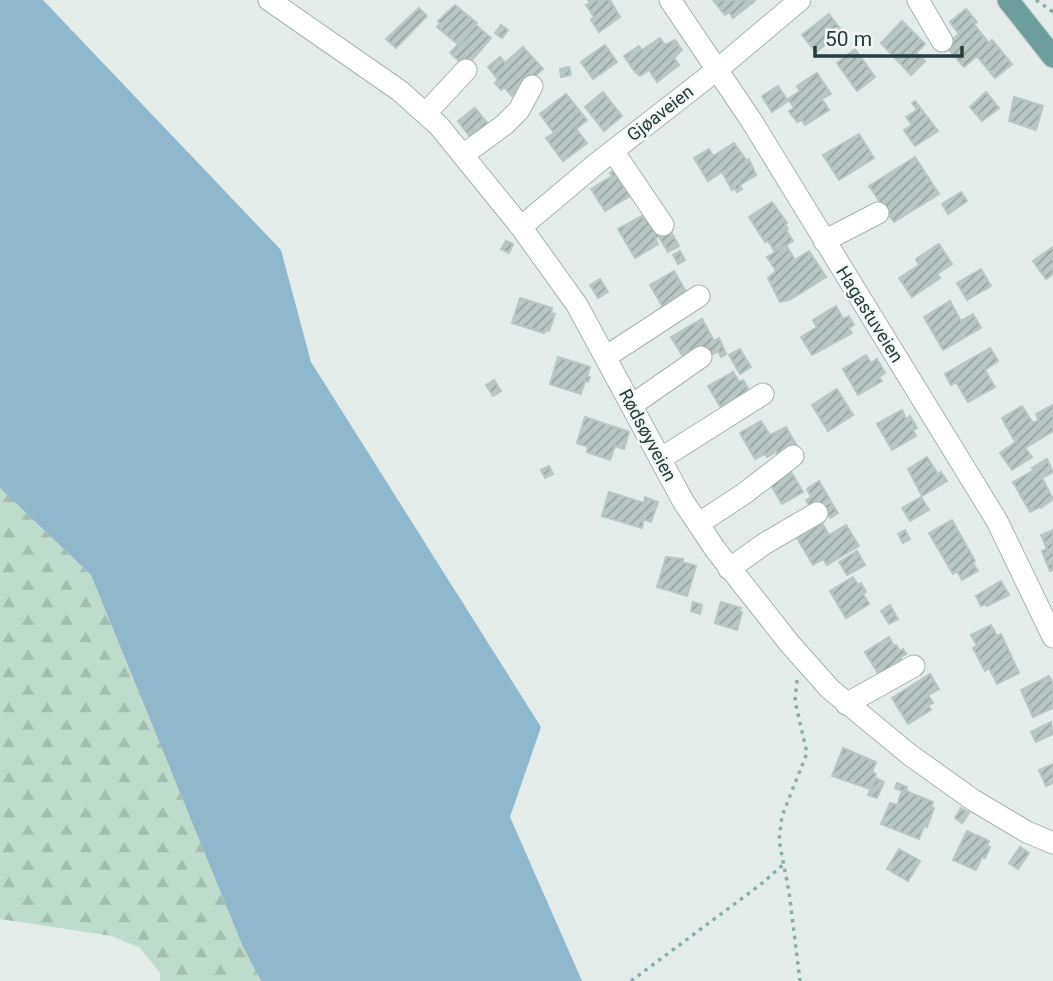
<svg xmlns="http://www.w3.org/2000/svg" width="1053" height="981" font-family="Roboto,sans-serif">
	<defs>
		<pattern id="forest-firs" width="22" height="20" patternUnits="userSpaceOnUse" patternTransform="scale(1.75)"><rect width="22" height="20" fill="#bedccc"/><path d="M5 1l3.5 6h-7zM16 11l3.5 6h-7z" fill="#a3beb0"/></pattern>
		<pattern id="building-hatch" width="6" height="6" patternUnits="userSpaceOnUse" patternTransform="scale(1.75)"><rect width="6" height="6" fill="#b9c7c4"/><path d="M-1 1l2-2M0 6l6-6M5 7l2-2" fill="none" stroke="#96a3a0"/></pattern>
	</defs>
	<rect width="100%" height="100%" fill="#e4ecea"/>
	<path fill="url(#forest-firs)" d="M0,488L91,575L243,947L261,981H160V973L140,948L112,936L0,919Z"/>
	<path fill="#90b8cd" d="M0,0H43L281,250L311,362L541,727L510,817L582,981H261L243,947L91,575L0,488Z"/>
	<path fill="url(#building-hatch)" stroke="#b7c6c2" stroke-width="2" d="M588,0H610L620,17L599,32L591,20L594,17L586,5L590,3Z
		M713,0H754L755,1L733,18L729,12L725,15Z
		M455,5L477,23L459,45L437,27L440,23L438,21Z
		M419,8L427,16L396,48L386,39Z
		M966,9L977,22L974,24L989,43L992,40L1012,64L995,78L977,56L964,67L945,45L959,34L950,22Z
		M829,14L842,31L816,52L802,35Z
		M902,21L925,44L916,53L925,61L911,75L881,43Z
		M476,25L491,38L466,67L450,53Z
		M501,25L508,30L502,38L495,33Z
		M660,38L665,45L675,40L682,50L674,58L679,65L657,82L649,70L640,76L635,72L624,56L639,46L642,50Z
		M605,45L617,62L593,79L581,62Z
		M523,47L543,69L512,96L504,87L501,90L495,83L498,80L488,67L500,57L505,63Z
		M855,49L875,77L857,91L837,63Z
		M569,67L571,75L561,77L560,69Z
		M817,73L831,94L822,99L829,110L805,125L802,120L797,122L789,111L794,108L788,99L800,91L797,86Z
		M778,86L788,101L772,112L762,96Z
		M603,92L622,116L604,131L585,107Z
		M986,92L999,108L982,121L970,107Z
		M566,94L587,120L576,129L587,143L563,161L546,138L554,133L540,114Z
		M1014,97L1043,106L1036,130L1009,121Z
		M915,101L938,131L915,146L904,130L912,125L906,117L917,110L912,103Z
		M475,108L489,125L471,138L458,121Z
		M859,134L874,158L839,180L823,155Z
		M734,143L747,161L749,159L756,175L740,185L742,189L737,192L735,188L732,190L722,172L708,181L694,158L709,149L713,156Z
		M915,157L939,194L894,222L869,186Z
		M613,171L630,196L605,211L591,189L612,176L610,173Z
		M961,192L967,201L948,214L942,204Z
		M772,202L787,223L785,224L788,229L786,230L793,241L775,252L768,241L765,242L749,217Z
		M642,216L646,222L650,220L660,236L655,238L658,244L635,258L618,229Z
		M670,230L679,246L668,252L659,237Z
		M506,241L513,244L509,253L501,249Z
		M939,244L952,264L937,274L940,278L912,297L899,278L919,265L916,259Z
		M786,245L795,260L809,251L826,277L791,299L780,302L768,278L776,271L767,257Z
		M1053,247V274L1046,279L1033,261Z
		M680,251L685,260L678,264L673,255Z
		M981,269L991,286L967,300L957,283Z
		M674,271L689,297L665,311L650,285Z
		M600,279L608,292L598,298L590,285Z
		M520,298L552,308L551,313L555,314L549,331L546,330L544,333L512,323Z
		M950,301L961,321L973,314L981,328L943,350L924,317Z
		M836,306L843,319L849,316L854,325L849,328L852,333L812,355L801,337L817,327L813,320Z
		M702,319L714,341L719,338L726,354L721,357L718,351L705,358L699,345L682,355L671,337Z
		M990,348L998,361L985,370L995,387L968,402L956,382L951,385L945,374Z
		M740,349L751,367L740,374L729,355Z
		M866,355L871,363L877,359L885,373L879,377L882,381L858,395L843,369Z
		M558,357L590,367L587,376L590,377L588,382L585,381L581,394L550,384Z
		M733,372L739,382L743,380L749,390L745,393L748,399L724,413L708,386Z
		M494,380L501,391L493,396L486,385Z
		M837,389L853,415L828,431L812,405Z
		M1053,405V431L1025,448L1032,457L1012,470L1000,453L1017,441L1015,439L1014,440L1002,418L1022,406L1033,423L1039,420L1036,414Z
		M902,410L906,419L910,416L917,428L913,430L916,436L892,450L877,424Z
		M585,417L629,432L624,449L615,446L610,460L587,452L588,447L577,443Z
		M761,421L770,435L786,427L798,448L778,455L774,448L772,449L774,453L767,457L765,454L755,459L740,433Z
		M927,457L938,474L941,472L947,481L922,496L908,469Z
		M1047,459L1053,472L1042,478L1053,499L1041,508L1040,507L1030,512L1013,482L1034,470L1032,468Z
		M549,466L553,474L545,478L541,470Z
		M790,470L803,492L782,504L769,482Z
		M819,481L830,500L812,511L806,500L811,497L807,489Z
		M609,492L644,503L645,497L658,502L651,522L644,519L642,528L602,516Z
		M921,497L929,510L910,521L902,508Z
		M831,502L838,513L830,518L823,507Z
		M952,520L975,561L973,563L978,571L962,580L957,571L953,574L929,533Z
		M822,523L829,535L846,525L859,546L827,565L823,559L813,565L797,538Z
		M905,530L910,539L903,543L898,534Z
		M1053,530V570L1050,571L1042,551L1047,549L1041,535Z
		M857,551L865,565L847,575L839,562Z
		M666,557L683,559L682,562L696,566L687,596L657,587Z
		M853,577L858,585L861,583L866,592L863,594L869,604L846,618L830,591Z
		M1001,581L1009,595L987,606L986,604L981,606L976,596Z
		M693,602L702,605L700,614L691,611Z
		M721,602L741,608L739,611L742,612L737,630L715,623Z
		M890,605L898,619L889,624L881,611Z
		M991,625L997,636L1001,634L1019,673L997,684L989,668L985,671L973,648L977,646L971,635Z
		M889,637L894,646L896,645L900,651L903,649L906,654L900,657L904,664L881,678L865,652Z
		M930,674L939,689L928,695L933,703L928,705L931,710L908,724L892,698Z
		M1049,676L1053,684V708L1033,717L1021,690Z
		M1051,722L1053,734L1036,742L1031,732Z
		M843,748L876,762L872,772L876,774L870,789L832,776Z
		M1053,764V783L1046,786L1039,770Z
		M876,778L884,782L877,798L868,795Z
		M897,783L907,787L906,791L933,802L931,807L934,808L927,827L924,826L919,839L881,824L890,803L897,805L902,791L895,788Z
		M961,808L969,813L962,823L955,818Z
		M967,831L989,841L987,846L990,847L985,858L982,857L976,870L953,860Z
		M1020,847L1029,853L1018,869L1009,863Z
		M899,849L920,861L908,881L887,869Z"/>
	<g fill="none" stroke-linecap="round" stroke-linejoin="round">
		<defs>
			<path id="minor" d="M269,0L400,91L439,126L521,227L577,305L683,501L715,549L790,644L830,689L910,755L973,800L1027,832L1053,843
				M670,0L751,120L997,521L1053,637
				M918,0L942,41
				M426,113L466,70
				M613,151L663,225
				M463,155L504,125L519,110L532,86
				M521,227L596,164L718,69L800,0
				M824,241L878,213
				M607,356L699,296
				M632,405L701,357
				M660,459L763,394
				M698,524L745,493L793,456
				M729,569L764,544L817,513
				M846,704L914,666"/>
			<path id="major" d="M1008,0L1053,57"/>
		</defs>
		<use href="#minor" stroke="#a7b4b2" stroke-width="23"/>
		<use href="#major" stroke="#c2c9c8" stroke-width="23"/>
		<path stroke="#87aea9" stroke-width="3.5" stroke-dasharray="3.5 5" stroke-linecap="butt" d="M1036,0L1053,12
			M797,680L795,701L807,753L782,816L779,840L789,892L800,981
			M631,981L760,885L784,864"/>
		<use href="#minor" stroke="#fff" stroke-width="21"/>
		<use href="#major" stroke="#6c9f9c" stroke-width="21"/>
	</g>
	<g text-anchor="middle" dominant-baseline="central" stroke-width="5" stroke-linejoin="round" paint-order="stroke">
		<g font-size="18" fill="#253d3b" stroke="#f4f9f8">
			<text transform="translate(660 113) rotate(-38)">Gjøaveien</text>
			<text transform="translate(870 314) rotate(58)">Hagastuveien</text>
			<text transform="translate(648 435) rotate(62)">Rødsøyveien</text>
		</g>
	</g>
	<path d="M815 46v10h147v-10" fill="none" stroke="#253d3b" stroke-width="3.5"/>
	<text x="825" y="46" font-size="21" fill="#253d3b" stroke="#f4f9f8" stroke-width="5" paint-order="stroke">50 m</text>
</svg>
